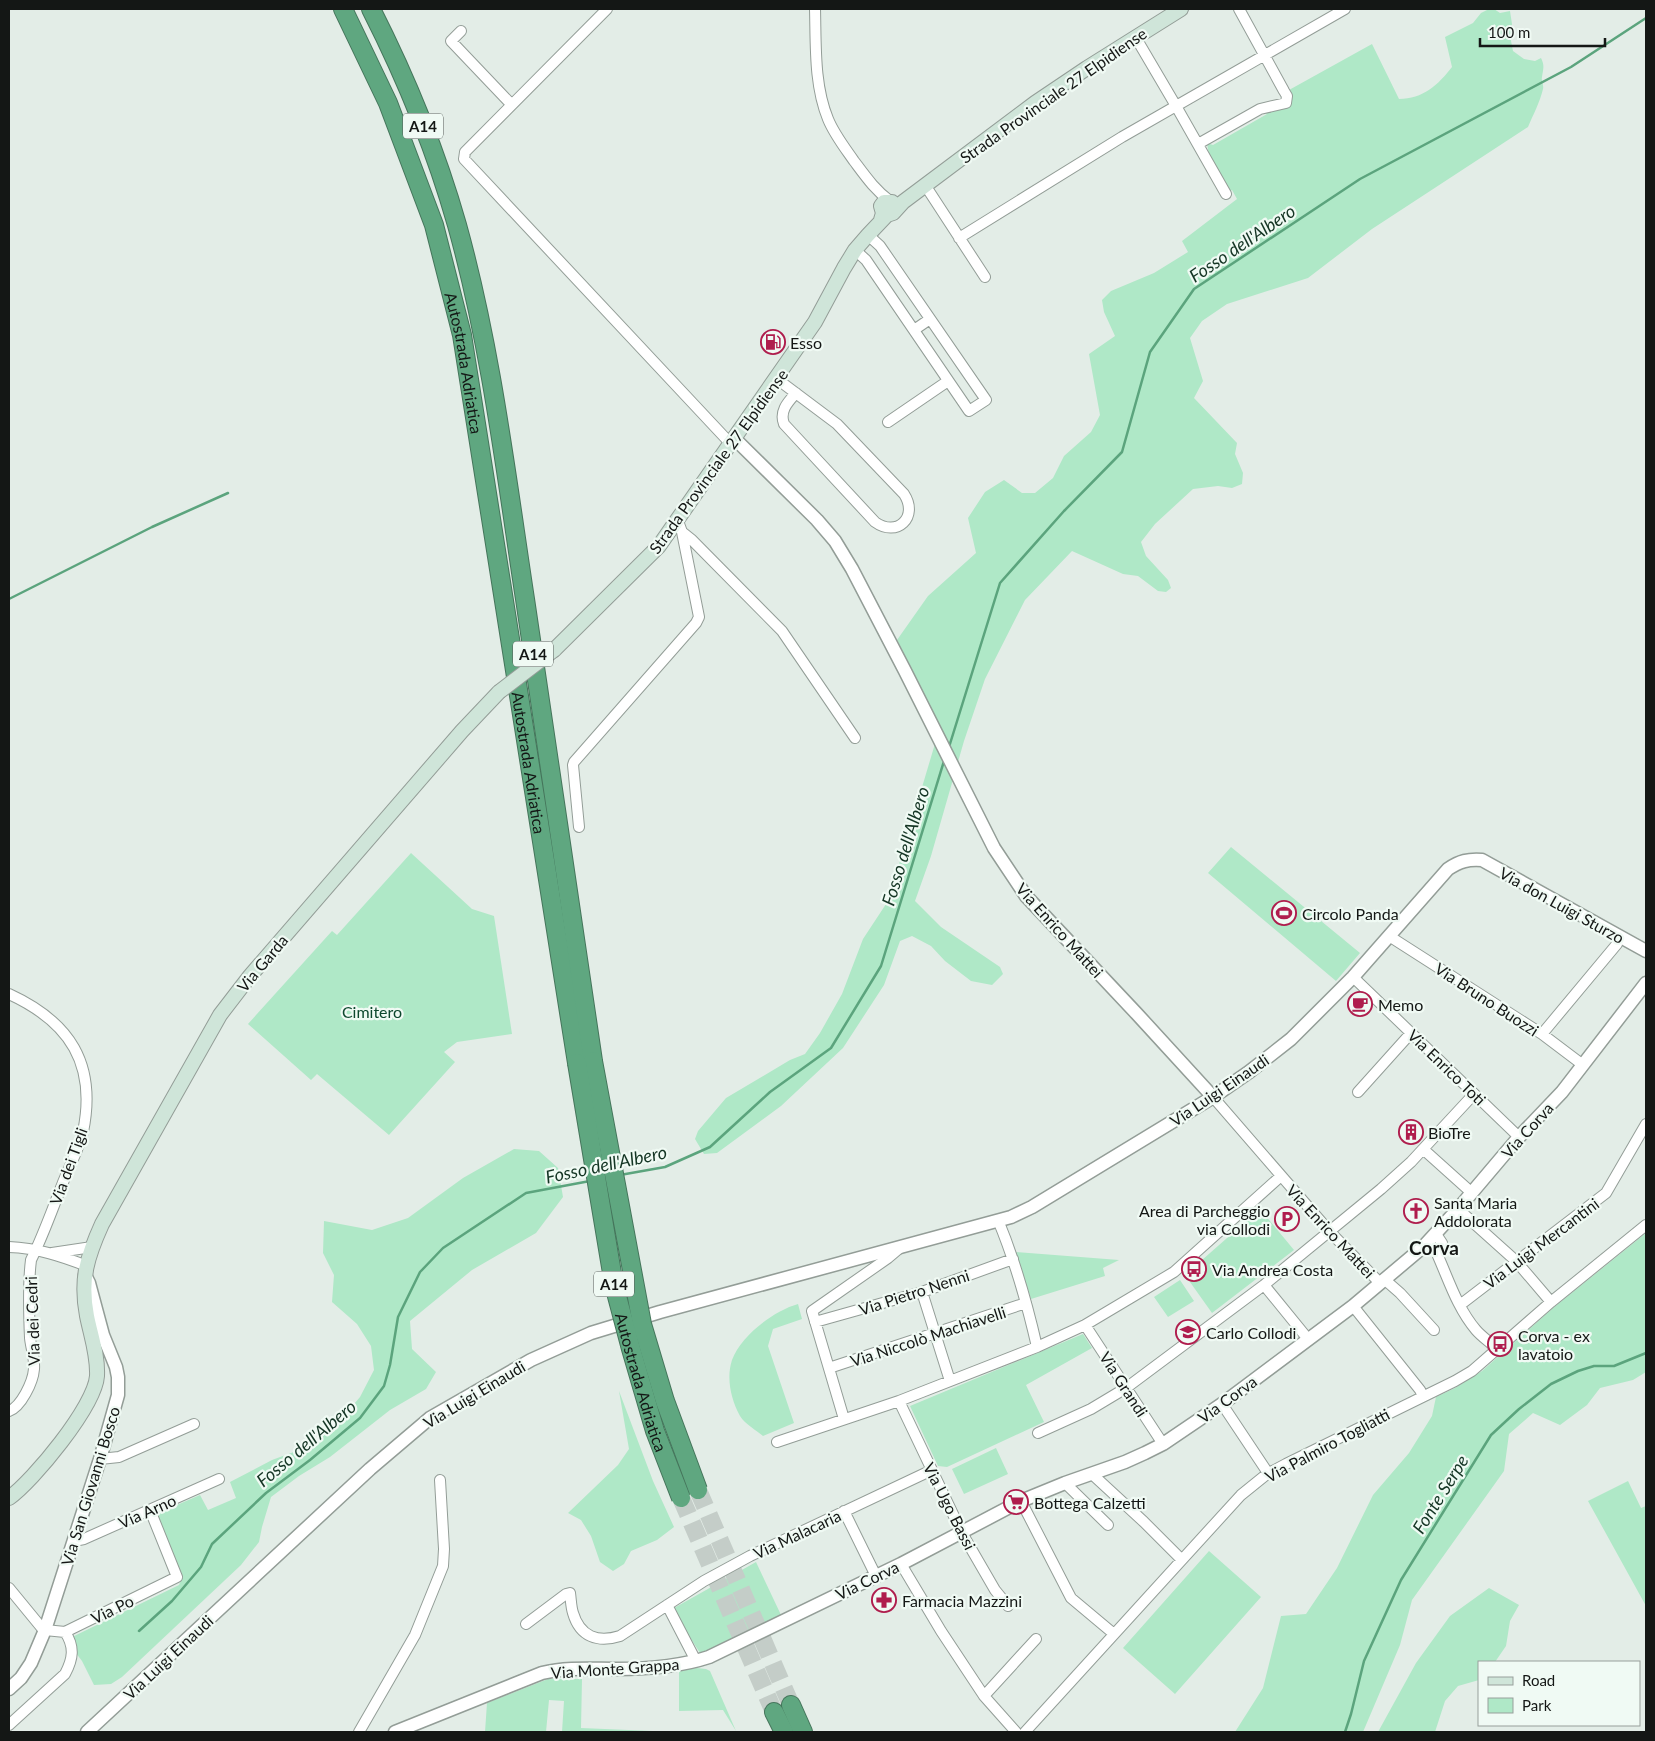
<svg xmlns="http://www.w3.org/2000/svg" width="1655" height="1741" font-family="Lato,sans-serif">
	<rect width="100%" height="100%" fill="#e3ede7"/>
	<path fill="#afe8c7" d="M1489,9H1494L1500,13L1510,11L1512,24L1511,41L1513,51L1524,59L1535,61L1541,58C1545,66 1543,69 1542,77C1541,81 1544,85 1543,89C1540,102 1533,115 1528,127L1372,229L1308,278L1227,304L1202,321L1190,338L1203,381L1194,398L1237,443L1235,454L1243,473L1242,484L1232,488L1218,486L1193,489L1155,524L1141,542L1146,556L1168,580L1171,588L1166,592L1158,591L1138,576L1123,574L1072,551L1025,600L985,679L964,741L931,856L915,901L941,927L1000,967L1003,974L992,985L971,981L945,961L931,946L912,936L900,941L884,985L843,1048L781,1106L717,1153L704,1154L695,1139L698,1131L726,1098L790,1060L805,1054L820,1033L842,994L863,939L888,901L940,727L897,640L928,596L976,553L968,518L985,492L1004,480L1022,493H1035L1053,478L1064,456L1091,432L1100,415L1089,354L1115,336L1104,312L1102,300L1111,291L1154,273L1188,252L1182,241L1237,199L1232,190L1228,192L1209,156L1207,143L1213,145L1267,114L1262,111L1280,109L1289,90L1372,44L1399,99C1423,99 1438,85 1452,67L1445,37L1473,23L1481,13Z
		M1231,847L1360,953L1336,981L1208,873Z
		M411,853L472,909L494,916L512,1034L457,1042L444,1052L455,1062L389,1135L317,1074L311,1080L248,1024L332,931L337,935Z
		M514,1149L539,1151L558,1168L563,1197L536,1233L472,1270L410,1321L412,1349L436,1372L426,1389L390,1410L330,1457L299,1476L271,1497L262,1527L259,1542L241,1565L122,1677L111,1684L94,1685L82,1661L66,1640L179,1585L182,1578L156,1514L200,1495L208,1510L236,1498L230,1482L272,1460L310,1446L336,1425L360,1397L374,1370L371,1346L357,1324L332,1302L334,1275L323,1253L324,1221L372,1230L408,1218L463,1178Z
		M1260,1209L1294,1250L1212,1313L1185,1275Z
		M1646,1233V1372L1633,1380L1600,1388L1587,1405L1560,1425L1533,1413L1509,1434L1504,1471L1412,1600L1400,1645L1363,1732H1235L1263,1688L1281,1616L1306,1614L1337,1568L1373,1495L1409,1453L1432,1416L1436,1397L1455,1388L1482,1371L1553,1308Z
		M1016,1252L1119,1260L1103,1268L1105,1276L1031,1299Z
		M1180,1280L1194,1301L1168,1317L1154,1297Z
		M798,1304L802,1319L773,1329L768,1346L794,1423L763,1436C756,1430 745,1424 740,1416C731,1400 726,1378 732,1360C741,1336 773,1311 798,1304Z
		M1083,1334L1092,1348L1026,1385L1044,1422L947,1467L938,1466L910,1406Z
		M619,1391L653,1481L674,1527L657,1540L631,1551L624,1564L613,1571L600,1562L591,1536L581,1520L568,1513L618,1465L629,1449Z
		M996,1448L1008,1474L964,1494L952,1469Z
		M1628,1481L1641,1508L1646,1506V1606L1588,1501Z
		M1209,1551L1261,1597L1175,1694L1123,1648Z
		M756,1562L781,1615L703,1653H700L677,1617L674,1608Z
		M1489,1588L1519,1605L1510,1621L1506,1646L1495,1662H1479V1680L1458,1686L1445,1701L1435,1732H1378L1416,1663L1450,1616Z
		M697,1668L706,1669L710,1671L736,1731L723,1710L679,1711V1670Z
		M548,1679H582L581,1728L676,1732H562L564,1701L549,1700L546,1732H485L487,1703Z"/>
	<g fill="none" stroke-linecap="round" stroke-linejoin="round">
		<path stroke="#5ba47d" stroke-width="2.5" d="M9,599L152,527L228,493
			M949,747L1000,583L1064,511L1122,452L1150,352L1194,289L1360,179L1571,67L1646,18
			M620,1175L665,1167L710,1147L770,1092L831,1048L881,966L944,761
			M139,1631L172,1601L201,1567L212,1544L266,1493L310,1460L360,1418L384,1386L390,1365L398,1317L420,1272L443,1248L526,1193L590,1181
			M1345,1732L1351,1714L1364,1661L1401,1580L1491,1435L1519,1409L1551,1384L1578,1371L1594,1366H1614L1646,1353"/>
		<path stroke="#c4cdc8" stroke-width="18" stroke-dasharray="18 9" stroke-linecap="butt" d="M698,1490L791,1705
			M681,1498L774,1712"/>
		<defs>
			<path id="minor" d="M607,9L465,152L464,159L730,443
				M815,9C816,45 814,85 828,119C834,134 845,148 854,161C866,177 875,190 890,201
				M461,31L451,41L511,104
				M1136,38L1176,106L1226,194
				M1198,144L1260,109L1286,103L1287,96L1284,91L1239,9
				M925,185L985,277
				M959,238L1122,137L1345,9
				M855,250L866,260L969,411L986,400L880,246L868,235
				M914,330L930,319
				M777,379L837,424L904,494C919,517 897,538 875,522L784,424C779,411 788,402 796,393
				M888,422L948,381
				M682,532L692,540L782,631L855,738
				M579,827L573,765L574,762L696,623L699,617L682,532L678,521
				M1389,936L1542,1034L1583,1065
				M1353,977L1519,1137
				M9,994C70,1022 97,1064 83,1132C79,1149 68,1169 62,1185C52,1210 43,1236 31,1260C28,1283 29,1315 30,1338C31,1348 35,1359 34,1369C33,1382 21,1407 9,1411
				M1542,1034L1617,944
				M1358,1092L1411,1033
				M1213,1097L1330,1232L1380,1283
				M1423,1149L1472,1193
				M1458,1209L1516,1261L1551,1302
				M998,1220C1015,1261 1027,1303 1037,1347
				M1436,1234L1442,1243L1438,1256
				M9,1247C37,1248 61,1256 87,1266
				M52,1253L92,1247
				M1438,1256C1449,1281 1458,1309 1476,1330C1482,1337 1490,1342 1497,1349
				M1384,1279L1400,1293L1434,1330
				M1264,1285L1308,1339
				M922,1292L950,1381
				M1460,1305L1606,1193L1646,1124
				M1353,1306L1420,1390L1423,1396
				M815,1322L922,1292L1013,1259
				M1085,1325L1163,1444
				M829,1368L1026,1303
				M899,1401L962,1533L995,1590L1008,1606
				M1222,1404L1268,1473
				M844,1419L812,1311L888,1258L901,1247
				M1038,1433L1091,1409L1126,1388L1264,1285L1381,1189L1411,1162L1474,1094
				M777,1442L899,1401L1037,1347L1085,1325L1174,1272L1281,1176
				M100,1459L119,1457L194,1424
				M1092,1474L1144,1522L1181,1559
				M1065,1483L1108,1525
				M1021,1501L1071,1598L1114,1634
				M844,1511L876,1576
				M74,1541L84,1539L219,1479
				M901,1564L941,1631L984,1696L1016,1732
				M9,1588L41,1627L45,1630L65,1632L177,1577L150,1510
				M667,1605L696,1661
				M526,1624L566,1594L570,1593C571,1600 571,1607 573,1613C580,1637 598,1643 620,1636L704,1581L750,1556L932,1470
				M984,1696L1036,1639
				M9,1725L65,1674C73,1659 75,1647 65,1632
				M359,1732L415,1635L443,1566L444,1549L440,1480
				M1025,1732L1241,1495L1267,1474L1286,1464L1455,1381L1472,1371L1551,1302L1646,1225"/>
			<path id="tertiary" d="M734,438L817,520L835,541L852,569L905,671L994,848L1026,896L1137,1014L1213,1097
				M9,1689L21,1678L31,1663L45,1630L100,1459L118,1395V1377L116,1367L103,1335L89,1283L85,1275
				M87,1732L370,1469L430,1418L531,1360L591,1333L660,1312L1011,1217L1032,1207L1213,1097L1249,1072L1291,1039L1353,977L1448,869C1460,861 1468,859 1482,860L1646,951
				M395,1732L542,1673C567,1667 591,1669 616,1669C647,1669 679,1667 709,1657L901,1564L1021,1501L1065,1483L1125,1462L1145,1453L1163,1444L1222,1404L1353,1306L1423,1247L1458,1209L1519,1137L1562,1092L1646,983"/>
			<path id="secondary" d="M883,213L887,215L893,213L903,202L1035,103L1087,68L1181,9
				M881,220L883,213L881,206L884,202H892L895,205V209
				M554,650L659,546L815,322L844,268L855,250L868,235L887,215
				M9,1498C33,1481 95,1406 97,1376C98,1355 91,1336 87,1316C80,1279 87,1257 102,1224L220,1015L250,976L462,731L499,692"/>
			<g id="motorway">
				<path id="s1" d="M343,9L388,103L434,225L462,335L577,1063"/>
				<path d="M371,9C406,78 436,151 457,225C491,347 506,474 525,599C547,753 570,907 593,1061"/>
				<path d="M791,1705L803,1732"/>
				<path d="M774,1712L784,1732"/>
			</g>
		</defs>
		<use href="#minor" stroke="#939d97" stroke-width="12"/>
		<use href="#tertiary" stroke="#939d97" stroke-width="15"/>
		<use href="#secondary" stroke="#939d97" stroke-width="16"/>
		<use href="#motorway" stroke="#45755b" stroke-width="20"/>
		<use href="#minor" stroke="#fff" stroke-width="10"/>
		<use href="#tertiary" stroke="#fff" stroke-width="12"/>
		<use href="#secondary" stroke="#cfe5d9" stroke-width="14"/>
		<use href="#motorway" stroke="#5fa780" stroke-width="18"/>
		<defs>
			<path id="secondary-bridge" d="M499,692L554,650"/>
			<g id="motorway-bridge">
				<path d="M593,1061L642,1324L665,1401L698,1490"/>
				<path id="s2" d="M577,1063L614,1285L631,1349L655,1431L681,1498"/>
			</g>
		</defs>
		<use href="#secondary-bridge" stroke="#939d97" stroke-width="16" stroke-linecap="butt"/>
		<use href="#motorway-bridge" stroke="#45755b" stroke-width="20" stroke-linecap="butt"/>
		<use href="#secondary-bridge" stroke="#cfe5d9" stroke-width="14"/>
		<use href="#motorway-bridge" stroke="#5fa780" stroke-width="18"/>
	</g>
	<defs>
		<symbol id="fuel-ring" viewBox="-11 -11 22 22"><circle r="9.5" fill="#f0faf4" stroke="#af1d4d" stroke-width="1.5"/><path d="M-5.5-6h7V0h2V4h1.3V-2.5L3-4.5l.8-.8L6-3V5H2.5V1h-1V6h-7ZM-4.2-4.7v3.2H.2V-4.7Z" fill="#af1d4d"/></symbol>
		<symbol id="stadium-ring" viewBox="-11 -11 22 22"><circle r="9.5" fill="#f0faf4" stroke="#af1d4d" stroke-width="1.5"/><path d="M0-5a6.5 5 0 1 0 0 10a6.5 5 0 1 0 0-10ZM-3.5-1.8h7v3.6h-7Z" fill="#af1d4d"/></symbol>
		<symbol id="cafe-ring" viewBox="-11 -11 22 22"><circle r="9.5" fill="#f0faf4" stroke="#af1d4d" stroke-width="1.5"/><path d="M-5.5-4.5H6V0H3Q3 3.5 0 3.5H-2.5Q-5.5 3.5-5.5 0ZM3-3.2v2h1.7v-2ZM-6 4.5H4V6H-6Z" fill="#af1d4d"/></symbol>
		<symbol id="building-ring" viewBox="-11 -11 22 22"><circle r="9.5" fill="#f0faf4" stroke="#af1d4d" stroke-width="1.5"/><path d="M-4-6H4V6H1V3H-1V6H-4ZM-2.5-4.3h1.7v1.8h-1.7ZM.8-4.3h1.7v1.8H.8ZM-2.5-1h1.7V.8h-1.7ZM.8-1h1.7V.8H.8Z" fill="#af1d4d"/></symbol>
		<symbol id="church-ring" viewBox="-11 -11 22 22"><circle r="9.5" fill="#f0faf4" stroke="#af1d4d" stroke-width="1.5"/><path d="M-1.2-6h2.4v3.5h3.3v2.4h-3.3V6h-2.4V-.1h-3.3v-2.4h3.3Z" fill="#af1d4d"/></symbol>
		<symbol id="parking-ring" viewBox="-11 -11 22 22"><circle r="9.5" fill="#f0faf4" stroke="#af1d4d" stroke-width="1.5"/><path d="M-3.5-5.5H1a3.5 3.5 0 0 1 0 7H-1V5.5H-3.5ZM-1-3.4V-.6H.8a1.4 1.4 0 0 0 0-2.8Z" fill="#af1d4d"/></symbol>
		<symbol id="bus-ring" viewBox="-11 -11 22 22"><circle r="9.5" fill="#f0faf4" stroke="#af1d4d" stroke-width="1.5"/><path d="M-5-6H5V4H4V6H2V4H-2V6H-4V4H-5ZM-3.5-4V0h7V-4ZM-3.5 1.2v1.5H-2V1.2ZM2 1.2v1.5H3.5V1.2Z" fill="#af1d4d"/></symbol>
		<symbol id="school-ring" viewBox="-11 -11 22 22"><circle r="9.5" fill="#f0faf4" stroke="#af1d4d" stroke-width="1.5"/><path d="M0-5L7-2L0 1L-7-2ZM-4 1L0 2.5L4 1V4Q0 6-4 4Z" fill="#af1d4d"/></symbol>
		<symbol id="supermarket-ring" viewBox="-11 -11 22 22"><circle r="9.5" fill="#f0faf4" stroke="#af1d4d" stroke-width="1.5"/><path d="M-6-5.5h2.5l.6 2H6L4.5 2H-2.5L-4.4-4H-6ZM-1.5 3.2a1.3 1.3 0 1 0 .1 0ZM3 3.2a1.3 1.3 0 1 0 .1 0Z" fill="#af1d4d"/></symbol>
		<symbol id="pharmacy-ring" viewBox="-11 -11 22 22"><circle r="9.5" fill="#f0faf4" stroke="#af1d4d" stroke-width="1.5"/><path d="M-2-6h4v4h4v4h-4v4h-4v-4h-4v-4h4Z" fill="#af1d4d"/></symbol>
	</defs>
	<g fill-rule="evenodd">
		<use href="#fuel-ring" x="759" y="328" width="28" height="28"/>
		<use href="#stadium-ring" x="1270" y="899" width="28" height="28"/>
		<use href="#cafe-ring" x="1346" y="990" width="28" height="28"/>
		<use href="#building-ring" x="1397" y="1118" width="28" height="28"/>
		<use href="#church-ring" x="1402" y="1197" width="28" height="28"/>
		<use href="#parking-ring" x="1273" y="1205" width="28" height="28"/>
		<use href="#bus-ring" x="1180" y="1255" width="28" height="28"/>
		<use href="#school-ring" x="1174" y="1318" width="28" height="28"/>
		<use href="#bus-ring" x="1486" y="1330" width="28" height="28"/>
		<use href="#supermarket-ring" x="1002" y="1488" width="28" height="28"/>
		<use href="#pharmacy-ring" x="870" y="1586" width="28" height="28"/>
	</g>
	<g text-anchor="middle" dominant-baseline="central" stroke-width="4.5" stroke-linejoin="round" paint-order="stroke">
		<g fill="#f0faf4" stroke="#565b58" stroke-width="1">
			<rect x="403" y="113.5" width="40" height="25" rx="4"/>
			<rect x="513" y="641.5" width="40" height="25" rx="4"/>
			<rect x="594" y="1271.5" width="40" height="25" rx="4"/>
		</g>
		<g font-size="15" font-weight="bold" fill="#141715">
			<text x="423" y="126">A14</text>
			<text x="533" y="654">A14</text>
			<text x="614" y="1284">A14</text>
		</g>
		<g font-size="16" fill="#141715" stroke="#f0faf4">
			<text transform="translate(1053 95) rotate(-35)">Strada Provinciale 27 Elpidiense</text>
			<text stroke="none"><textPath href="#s1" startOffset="376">Autostrada Adriatica</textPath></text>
			<text transform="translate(718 461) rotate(-54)">Strada Provinciale 27 Elpidiense</text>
			<text stroke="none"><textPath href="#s1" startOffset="781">Autostrada Adriatica</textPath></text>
			<text transform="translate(1562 905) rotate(29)">Via don Luigi Sturzo</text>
			<text transform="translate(1060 930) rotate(48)">Via Enrico Mattei</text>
			<text transform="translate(262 963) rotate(-50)">Via Garda</text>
			<text transform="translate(1487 999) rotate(33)">Via Bruno Buozzi</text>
			<text transform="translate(1447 1067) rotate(44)">Via Enrico Toti</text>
			<text transform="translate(1219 1090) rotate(-34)">Via Luigi Einaudi</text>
			<text transform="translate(1527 1130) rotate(-48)">Via Corva</text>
			<text transform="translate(68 1166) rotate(-70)">Via dei Tigli</text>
			<text transform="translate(1331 1231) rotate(47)">Via Enrico Mattei</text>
			<text transform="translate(1541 1243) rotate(-37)">Via Luigi Mercantini</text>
			<text transform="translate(914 1292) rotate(-18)">Via Pietro Nenni</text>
			<text transform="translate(32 1321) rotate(-92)">Via dei Cedri</text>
			<text transform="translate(928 1336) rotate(-18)">Via Niccolò Machiavelli</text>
			<text stroke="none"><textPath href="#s2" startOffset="326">Autostrada Adriatica</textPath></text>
			<text transform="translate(1124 1384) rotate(57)">Via Grandi</text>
			<text transform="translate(474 1394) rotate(-31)">Via Luigi Einaudi</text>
			<text transform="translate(1227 1399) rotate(-36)">Via Corva</text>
			<text transform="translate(1327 1445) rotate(-28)">Via Palmiro Togliatti</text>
			<text transform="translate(90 1486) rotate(-73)">Via San Giovanni Bosco</text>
			<text transform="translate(950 1506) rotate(63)">Via Ugo Bassi</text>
			<text transform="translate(147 1511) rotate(-24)">Via Arno</text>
			<text transform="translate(797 1534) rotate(-25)">Via Malacaria</text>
			<text transform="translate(867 1580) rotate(-26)">Via Corva</text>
			<text transform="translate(112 1609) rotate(-26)">Via Po</text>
			<text transform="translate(168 1657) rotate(-43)">Via Luigi Einaudi</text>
			<text transform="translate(615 1668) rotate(-4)">Via Monte Grappa</text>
		</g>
		<g font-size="16" fill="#141715" stroke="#f0faf4" text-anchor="start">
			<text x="790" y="342">Esso</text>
			<text x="1302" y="913">Circolo Panda</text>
			<text x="1378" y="1004">Memo</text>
			<text x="1428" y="1132">BioTre</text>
			<text x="1434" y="1202">Santa Maria<tspan x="1434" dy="18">Addolorata</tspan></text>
			<text x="1270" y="1210" text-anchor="end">Area di Parcheggio<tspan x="1270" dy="18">via Collodi</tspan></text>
			<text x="1212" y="1269">Via Andrea Costa</text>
			<text x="1206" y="1332">Carlo Collodi</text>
			<text x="1518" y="1335">Corva - ex<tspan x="1518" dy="18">lavatoio</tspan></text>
			<text x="1034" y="1502">Bottega Calzetti</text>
			<text x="902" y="1600">Farmacia Mazzini</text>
		</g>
		<g font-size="16" fill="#0c472d" stroke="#f0faf4">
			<text x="372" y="1011">Cimitero</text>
		</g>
		<g font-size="18" font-style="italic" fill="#143524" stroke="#f0faf4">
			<text transform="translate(1242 243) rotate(-34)">Fosso dell'Albero</text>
			<text transform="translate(905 846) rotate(-73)">Fosso dell'Albero</text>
			<text transform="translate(606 1164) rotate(-12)">Fosso dell'Albero</text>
			<text transform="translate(306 1443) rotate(-40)">Fosso dell'Albero</text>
			<text transform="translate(1440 1494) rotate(-58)">Fonte Serpe</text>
		</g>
		<g font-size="19" font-weight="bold" fill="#141715" stroke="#f0faf4">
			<text x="1434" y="1247">Corva</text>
		</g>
	</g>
	<rect width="1655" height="1741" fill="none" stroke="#141715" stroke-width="20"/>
	<rect x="1478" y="1661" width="162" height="65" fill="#f0faf4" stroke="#989f9b"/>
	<rect x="1488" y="1677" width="25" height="8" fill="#cfe5d9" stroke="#989f9b"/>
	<text x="1522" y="1686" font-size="15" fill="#141715">Road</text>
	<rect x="1488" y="1698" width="25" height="15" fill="#afe8c7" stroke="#989f9b"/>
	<text x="1522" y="1711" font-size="15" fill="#141715">Park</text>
	<path d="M1480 38v8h125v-8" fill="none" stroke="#141715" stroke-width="2.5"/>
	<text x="1488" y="38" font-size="15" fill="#141715" stroke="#f0faf4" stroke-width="4" paint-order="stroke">100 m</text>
</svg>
